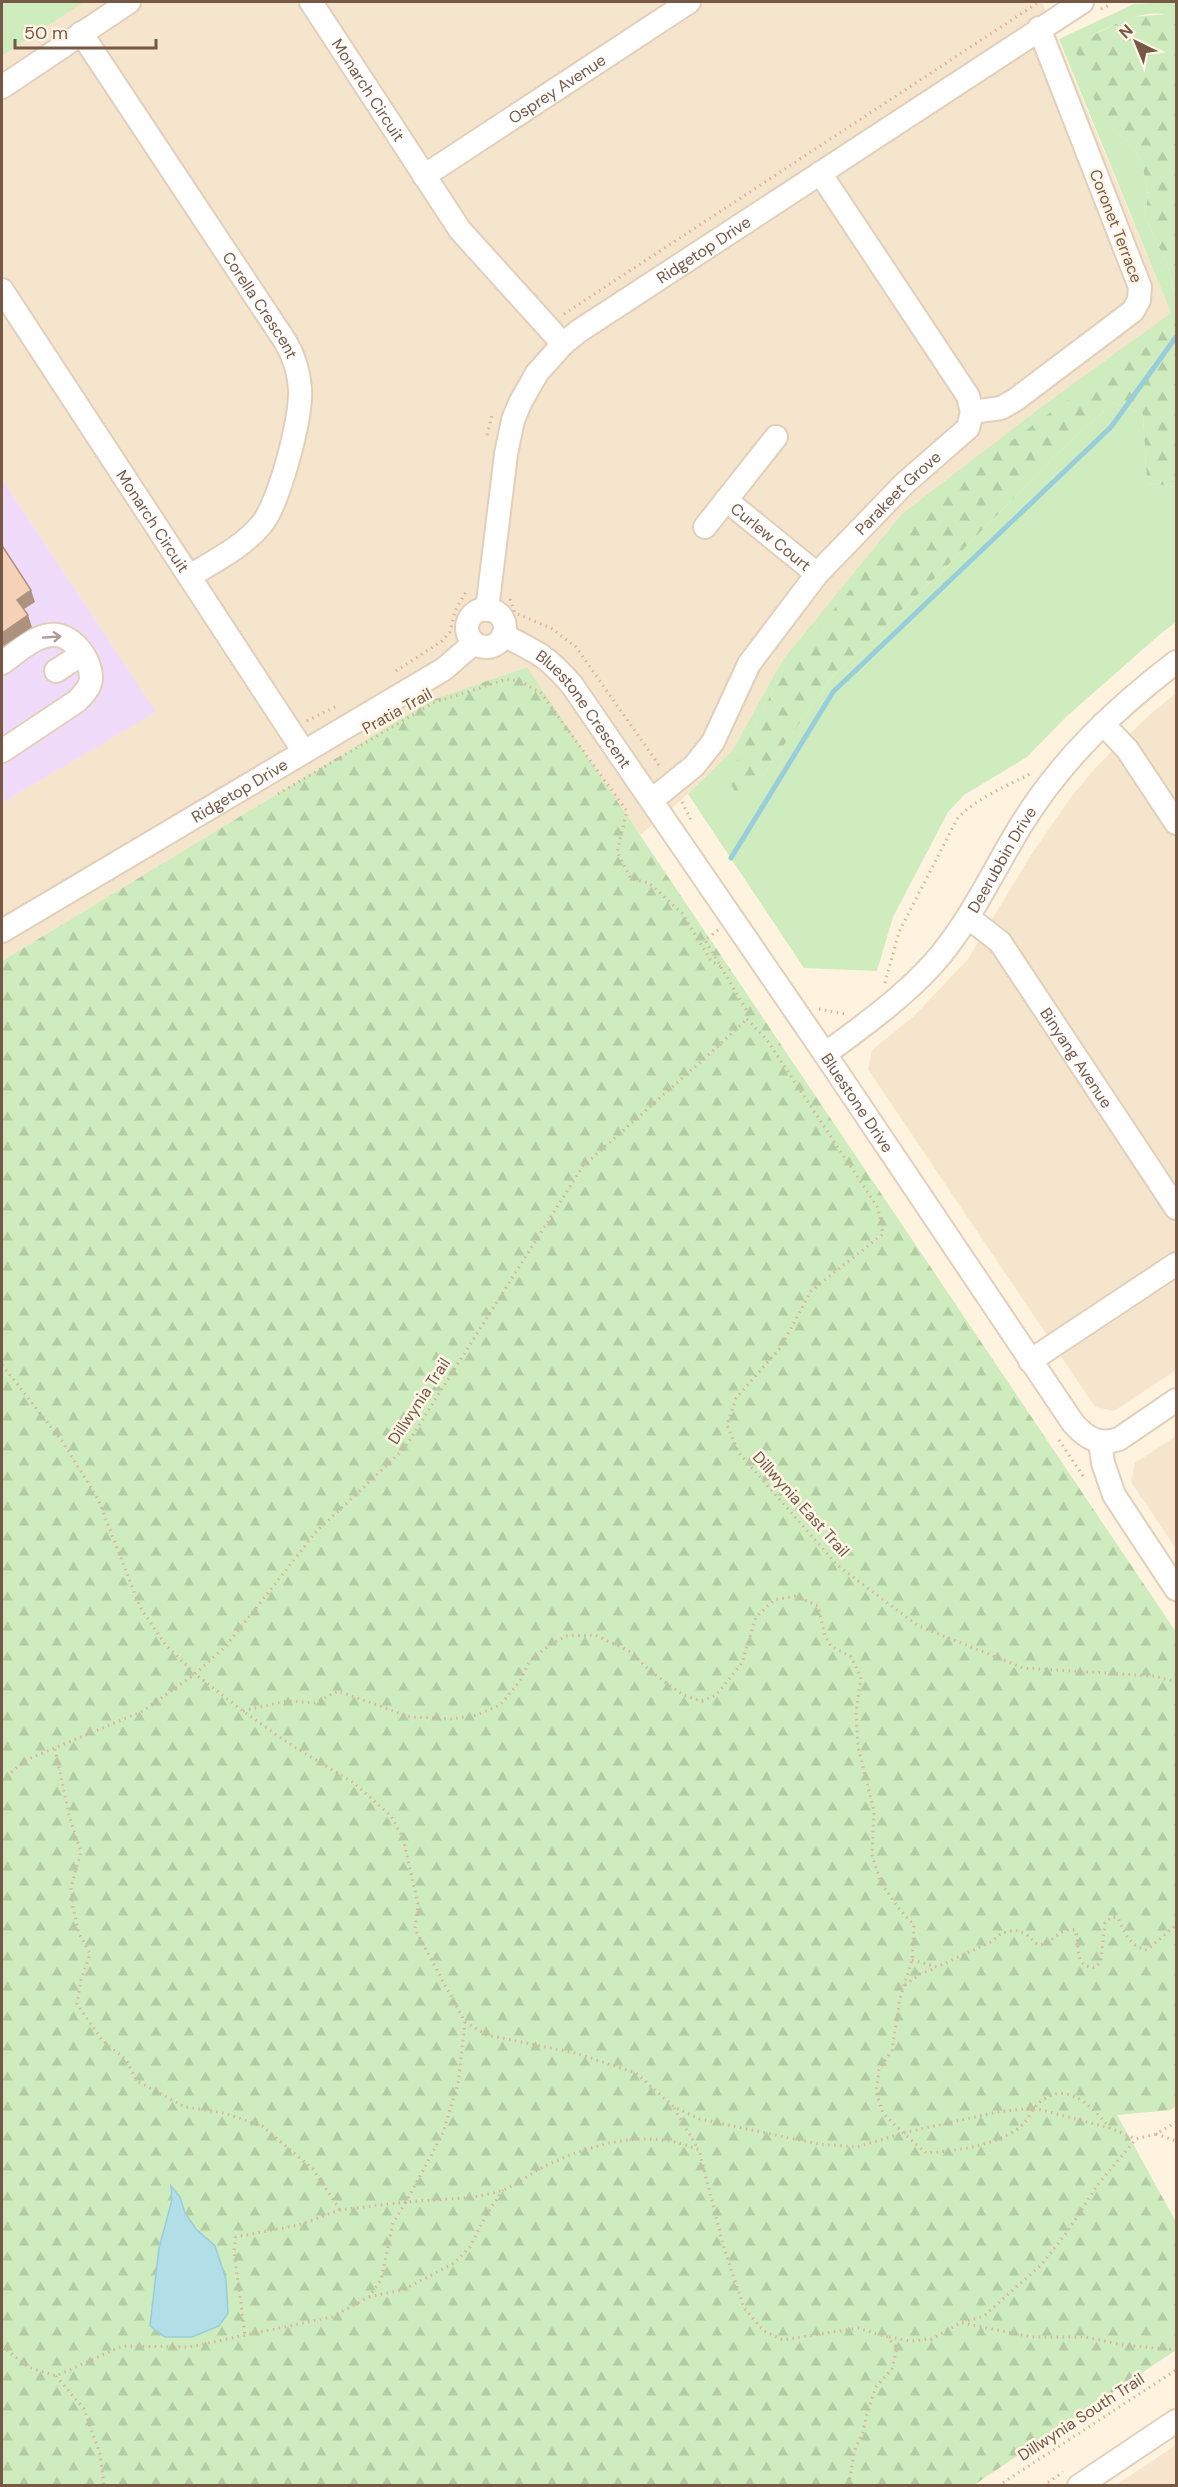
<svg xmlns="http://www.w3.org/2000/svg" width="1178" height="2487" font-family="'DM Sans',sans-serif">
	<defs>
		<pattern id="forest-firs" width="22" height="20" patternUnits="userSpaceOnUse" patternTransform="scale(1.5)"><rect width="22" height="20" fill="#ceecbd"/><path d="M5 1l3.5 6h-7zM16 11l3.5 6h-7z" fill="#b4cca4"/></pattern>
	</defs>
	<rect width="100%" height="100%" fill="#fef3df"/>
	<path fill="#f6e5cd" d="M84,2H1042L1171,313L782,661L732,751L688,794L639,836L527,667L432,700L2,961V803L155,712L2,479V56Z
		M1176,693V1370L1114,1411L1095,1407L868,1069L872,1050L914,1016L968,959L1031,855L1071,797L1096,767L1147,717Z
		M1176,1436V1549L1131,1482L1135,1463Z
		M1176,2445V2485H1116Z"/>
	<path fill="#f0dcfa" d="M2,479L156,712L2,803Z"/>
	<path fill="#ceecbd" d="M2,2H84L2,56Z
		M1176,2V19C1148,1 1100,32 1074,45L1113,128L1128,141L1142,162L1148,195L1145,216L1168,267L1176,302V322L1120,364L782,672L728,780L762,776L833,676L942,571L1058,453L1113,403L1143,414L1147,483L1176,487V622L1158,636L1066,717L1027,757L964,795L948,812L893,917L877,971L804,968L688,794L732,751L782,661L902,514L1044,405L1171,313L1059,39L1134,4Z"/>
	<path fill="url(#forest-firs)" d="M1169,14L1176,19V302L1168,267L1145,216L1148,195L1142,162L1128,141L1113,128L1097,106L1073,45L1130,17Z
		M1176,322V487L1147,483L1143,414L1113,403L1058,453L942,571L833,676L762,776L738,797L728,779L782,672L907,521L1007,444Z
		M527,667L1176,1632V2106L1171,2110L1117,2115L1176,2222V2350L974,2485L2,2486V961L432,700Z"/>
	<path fill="#b2dee8" stroke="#98cedb" stroke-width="1.5" d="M171,2186L180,2197L185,2213L196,2229L215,2246L226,2279L228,2313L219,2326L192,2337H165L150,2326L159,2248L172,2200Z"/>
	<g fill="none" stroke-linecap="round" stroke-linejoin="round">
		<path stroke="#98cedb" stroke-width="5" d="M731,858L833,692L1111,427L1176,337"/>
		<defs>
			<g id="minor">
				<path id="s1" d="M311,2L460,230L563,344"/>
				<path id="s2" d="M81,33L285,341C294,356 299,372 300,389C302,416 279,505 261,525C243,547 214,561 190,576"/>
				<path d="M2,87L129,2"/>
				<path id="s3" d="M424,176L689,2"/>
				<path id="s4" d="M2,290L304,752"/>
				<path d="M972,412L1001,408L1015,400L1133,311L1139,300L1140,287L1039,28"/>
				<path id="s5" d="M726,500L817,574"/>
				<path d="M705,527L776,437"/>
				<circle cx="486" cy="628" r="19"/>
				<path id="s6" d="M487,610L506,454L513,420L520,403L537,373L563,344L579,331L1082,2"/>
				<path id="s7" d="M503,635C537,652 547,656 572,685L825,1054L1073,1423C1086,1438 1099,1446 1119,1439L1176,1400"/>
				<path d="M2,663C15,654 33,637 50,635C71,632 91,658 91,678C91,687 83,695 77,701L2,751"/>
				<path d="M56,671L82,654"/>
				<path d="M1103,724L1127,749L1176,823"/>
				<path id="s8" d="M652,800L694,766L713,742L749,664L817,574L905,483L968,428L972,412L968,396L820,173"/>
				<path id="s9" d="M969,918L1000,942L1176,1208"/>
				<path id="s10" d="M2,931L444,669L474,643"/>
				<path id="s11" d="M825,1054C863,1026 901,999 933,964C971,921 993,870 1023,822C1063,758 1116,708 1176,662"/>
				<path d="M1030,1361L1176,1264"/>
				<path d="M1100,1442L1103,1463L1114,1495L1176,1589"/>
				<path d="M1079,2486L1176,2421"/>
			</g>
		</defs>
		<use href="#minor" stroke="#e2cfba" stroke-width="26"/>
		<path stroke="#dab498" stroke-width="3" stroke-dasharray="1.5 4.5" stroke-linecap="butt" d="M1101,9L1111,4
			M564,314L1039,2
			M487,435L492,415
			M510,599L515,613L551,628L576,647L661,768
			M396,671L442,641L450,632L455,611L467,590
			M307,721L339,705
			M278,794L433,703L507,679L520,681L541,693L627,811L617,852L631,879L649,883L682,913L711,961L722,967
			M682,802L691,820
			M718,930L705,940L747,1011V1019
			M885,983L899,932L957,819C976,798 1005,787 1030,774
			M819,1009L845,1014
			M747,1019L767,1040L878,1208L883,1234L811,1291L781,1347L736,1398L727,1425L739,1453L837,1565L917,1625L1023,1668L1154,1676L1176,1682
			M2,1365L62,1441L98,1499L140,1607L165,1644L195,1674L243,1711L288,1743L354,1783L391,1816L403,1838L418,1904L415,1929L465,2022L458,2084L443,2133L406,2202L340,2210L299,2225L236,2237L234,2251L245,2336
			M1059,1440L1085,1479
			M243,1711L286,1701L315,1703L338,1691L410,1717L451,1719L477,1715L500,1705L520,1681L529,1662L549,1645L567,1636L595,1635L631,1652L649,1670L683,1695L702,1701L716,1695L742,1663L756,1617L774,1600L796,1596L818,1606L825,1636L831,1646L851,1657L861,1677L856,1712L858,1747L874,1811L872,1855L881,1883L900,1910L914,1925L912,1960L900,1998L892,2050L879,2070L876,2092L883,2113L903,2133L926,2153C952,2151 979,2148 1003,2137C1010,2134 1021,2128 1025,2122C1029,2118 1031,2111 1035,2107C1063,2076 1091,2105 1110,2128
			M55,1749L69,1815L81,1852L71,1887L73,1908L79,1933L90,1954L81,1980L77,2004L102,2040L126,2060L137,2081L185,2107L224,2113L262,2126L313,2169L340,2210
			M2,1780L26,1760L143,1711L195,1674L226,1646L316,1532L404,1449L583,1166L715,1049L747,1019
			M912,1960L937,1967L991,1942L1002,1933L1015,1930L1026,1934L1038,1945C1054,1944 1058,1927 1075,1930C1081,1944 1072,1970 1097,1967L1101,1959L1105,1923L1112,1917L1118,1918C1125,1933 1129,1946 1147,1950L1176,1925
			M905,1985L920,1974L936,1968
			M465,2022L487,2035L575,2053L636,2073L674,2107L700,2119L818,2144L857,2147L903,2133L997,2112L1034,2108L1110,2128L1136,2139
			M674,2108L698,2149
			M1156,2134L1176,2141
			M369,2297L405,2289L454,2263L470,2247L486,2215L503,2190
			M962,2323L1032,2337H1086L1122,2345L1176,2350
			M889,2337L911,2341L932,2339L960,2323L984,2316L1042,2264L1067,2232L1099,2183L1136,2139L1156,2134L1176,2122
			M2,2346L28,2367L56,2376L122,2346L189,2347L332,2317L369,2297L381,2280L393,2223L406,2202C436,2199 476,2200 503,2190C517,2185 530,2174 543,2167C591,2144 647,2127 699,2150L724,2248L744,2308L764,2331L783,2340L858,2328L887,2337L897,2348L892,2369L876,2387L867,2413L863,2432L854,2452L849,2486
			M56,2376L84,2409L100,2454L104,2486
			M998,2486L1176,2370
			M1043,2486L1063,2472"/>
		<use href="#minor" stroke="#fff" stroke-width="22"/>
	</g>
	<path fill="#ac927f" d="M31,590L35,602L21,611L17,600Z
		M28,615L32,627L2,647V633Z"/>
	<path fill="#f5d1b5" stroke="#ac927f" stroke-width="1.5" d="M3,547L31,590L17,600L28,615L2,633V548Z"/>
	<defs><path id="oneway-shaft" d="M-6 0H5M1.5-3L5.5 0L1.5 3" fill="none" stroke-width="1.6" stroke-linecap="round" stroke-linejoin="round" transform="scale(1.5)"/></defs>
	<use stroke="#ad9b8f" href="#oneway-shaft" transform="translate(52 637) rotate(-4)"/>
	<g text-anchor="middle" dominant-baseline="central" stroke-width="5" stroke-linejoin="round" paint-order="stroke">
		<g font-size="16" fill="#765845" stroke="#fff6e7">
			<text stroke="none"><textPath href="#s3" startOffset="159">Osprey Avenue</textPath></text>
			<text stroke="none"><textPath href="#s1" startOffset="105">Monarch Circuit</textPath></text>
			<text transform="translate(1116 226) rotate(69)">Coronet Terrace</text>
			<text stroke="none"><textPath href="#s6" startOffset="453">Ridgetop Drive</textPath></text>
			<text stroke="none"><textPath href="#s2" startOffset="326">Corella Crescent</textPath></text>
			<text stroke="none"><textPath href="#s8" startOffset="398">Parakeet Grove</textPath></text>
			<text stroke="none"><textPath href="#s4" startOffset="276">Monarch Circuit</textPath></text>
			<text stroke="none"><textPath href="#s5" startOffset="58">Curlew Court</textPath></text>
			<text transform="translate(397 711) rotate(-29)">Pratia Trail</text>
			<text stroke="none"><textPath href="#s7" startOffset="112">Bluestone Crescent</textPath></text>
			<text stroke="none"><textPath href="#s10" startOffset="276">Ridgetop Drive</textPath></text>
			<text stroke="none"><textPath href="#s11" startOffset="266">Deerubbin Drive</textPath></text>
			<text stroke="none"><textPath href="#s9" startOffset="178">Binyang Avenue</textPath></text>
			<text stroke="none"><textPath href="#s7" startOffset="592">Bluestone Drive</textPath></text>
			<text transform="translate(419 1401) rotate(-57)">Dillwynia Trail</text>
			<text transform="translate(801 1504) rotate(48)">Dillwynia East Trail</text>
			<text transform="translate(1081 2417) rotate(-33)">Dillwynia South Trail</text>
		</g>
	</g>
	<rect width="1178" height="2487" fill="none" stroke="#765845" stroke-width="6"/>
	<g transform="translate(1136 42) rotate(317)" stroke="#fff6e7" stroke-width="4.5" paint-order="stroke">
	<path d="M0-4.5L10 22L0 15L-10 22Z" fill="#765845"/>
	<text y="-9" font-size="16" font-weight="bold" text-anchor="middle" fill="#765845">N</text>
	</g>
	<path d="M15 39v9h141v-9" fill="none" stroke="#765845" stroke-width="3"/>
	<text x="24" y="39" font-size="18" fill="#765845" stroke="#fff6e7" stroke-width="4.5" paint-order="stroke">50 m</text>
</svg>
